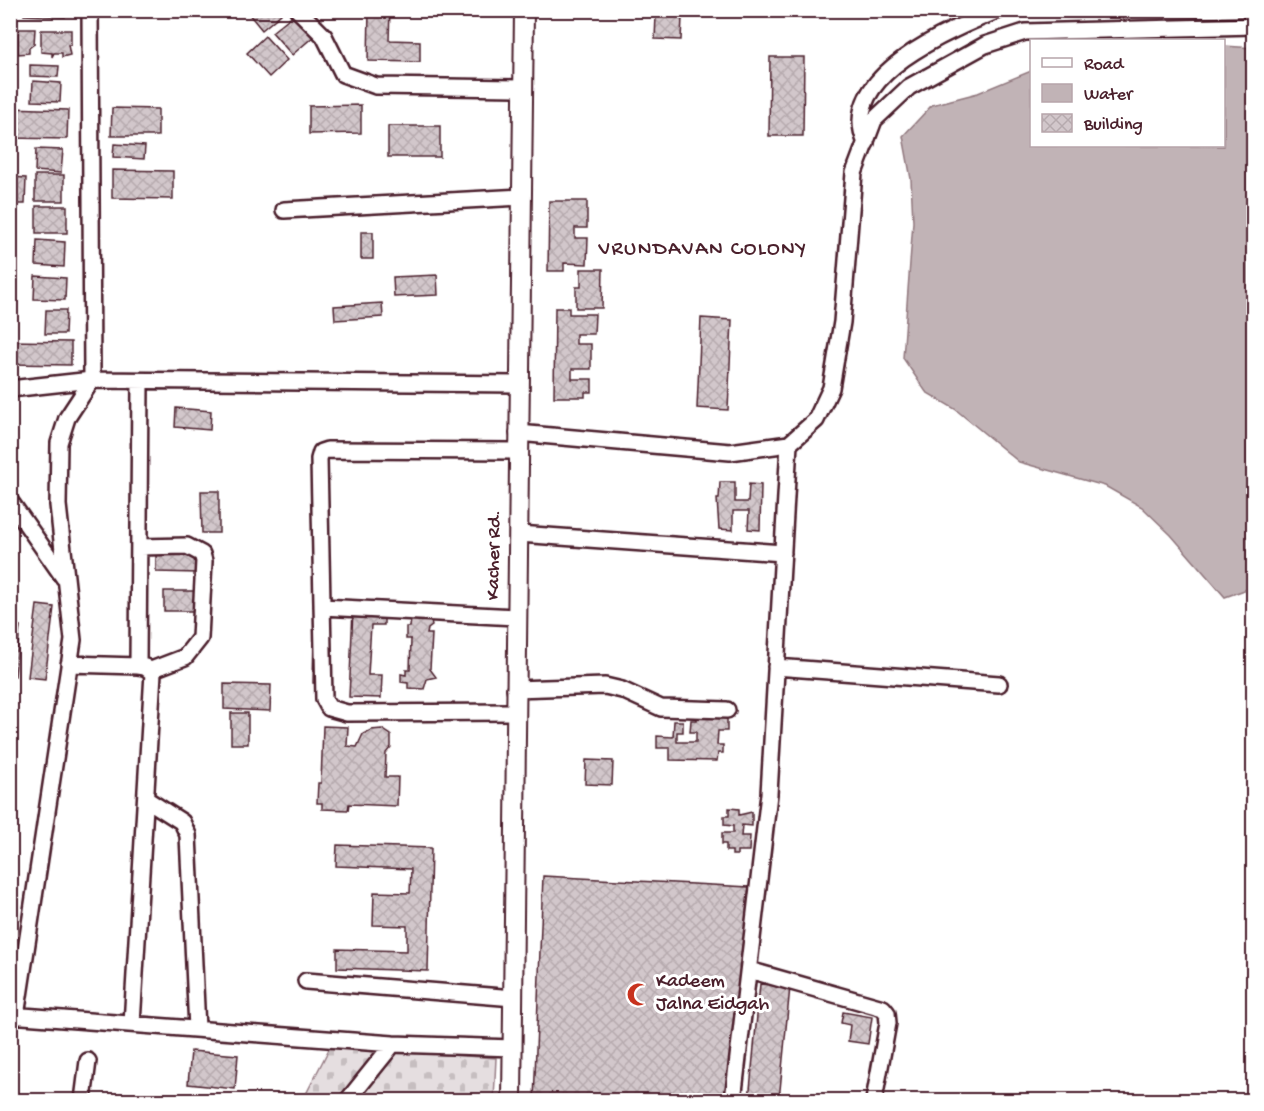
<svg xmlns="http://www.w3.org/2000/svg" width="1264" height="1111" font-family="'Gochi Hand',sans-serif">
	<defs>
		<pattern id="cemetery-stones" width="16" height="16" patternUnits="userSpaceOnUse" patternTransform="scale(1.5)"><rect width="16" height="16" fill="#e5dee0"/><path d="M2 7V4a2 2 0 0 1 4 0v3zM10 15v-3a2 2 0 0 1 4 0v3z" fill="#c6bec0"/></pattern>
		<pattern id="building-cross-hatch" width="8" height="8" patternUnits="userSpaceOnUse" patternTransform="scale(1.5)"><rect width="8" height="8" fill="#d2c7cb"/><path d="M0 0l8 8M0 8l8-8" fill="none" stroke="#b6aaae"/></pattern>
	</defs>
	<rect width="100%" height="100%" fill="#fff"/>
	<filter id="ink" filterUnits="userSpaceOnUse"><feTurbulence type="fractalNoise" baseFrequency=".0167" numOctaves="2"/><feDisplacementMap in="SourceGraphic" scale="12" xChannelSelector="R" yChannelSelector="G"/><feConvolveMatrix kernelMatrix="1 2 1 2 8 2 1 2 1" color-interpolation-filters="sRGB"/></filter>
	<g filter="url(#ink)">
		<path fill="url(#cemetery-stones)" stroke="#987e86" stroke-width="1.5" d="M330,1047L496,1058L494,1100H303Z"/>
		<path fill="#c1b3b6" stroke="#91787e" stroke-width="1.5" d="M1224,46L1254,48L1253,587L1225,597L1171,535L1142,507L1105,486L1019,462L955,409L926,392L903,358L913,222L911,179L903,136L932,105L978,93L1031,71L1032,146H1224Z"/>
		<path fill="url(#building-cross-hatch)" stroke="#4a1f2b" stroke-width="1.5" d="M24,10H65V17L24,15Z
			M250,10H279L281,14L262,30L248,13Z
			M369,10H390L389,40L420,41V62L368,61Z
			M294,14L313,37L292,55L272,32Z
			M656,16L682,17L681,40L655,39Z
			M18,29H35L34,44L29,48V53L18,54Z
			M41,30H71V45H68L70,55L62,57V53H54L52,57V53L41,52Z
			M265,36L287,60L269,77L247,53Z
			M770,57H804L803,136H769Z
			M30,65L59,66L58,77L30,76Z
			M33,81L61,83L60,102L32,101Z
			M361,105V133L309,134V106Z
			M10,108L68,110L67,139L10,138Z
			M112,108L158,109V136H111Z
			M388,126H440V157H388Z
			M114,144L145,146L144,159L113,157Z
			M36,149L63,150L61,173L35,171Z
			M112,170L173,171V199L112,198Z
			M35,175H64V201H35Z
			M10,177L26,178L25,204H10Z
			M549,201H587V228H575V238H588L587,264L564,263V271H548Z
			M36,206H67V233H36Z
			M361,232H373V259H361Z
			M37,240L65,242L64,267L36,265Z
			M581,269H603L602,308H576V287H581Z
			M437,275L438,295L394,297L393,277Z
			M35,276L66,278L65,300L34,299Z
			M382,303L383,317L335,320L334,306Z
			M555,308H569V314H595L594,334H576V344H591V369H572V379H592V392H585V397H554Z
			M46,310H66L65,334H45Z
			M701,318L732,320L728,410L697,408Z
			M10,341L71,342V365L10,364Z
			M176,408L211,411L210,430L175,427Z
			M720,482H735V502H748L749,484L761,485L760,530L748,529L749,511H733V530L719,529L717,499H719Z
			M201,491H219V533H202Z
			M156,553L200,554L199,573L156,572Z
			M164,591H196V611H164Z
			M37,605L54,607L45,679L28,677Z
			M353,610L384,612V625H371L368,675H382L381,698L349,697Z
			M415,617L420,621L431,620L432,626L428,629L427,634H432L430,669L436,677L427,679L424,689L408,688V683L401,682V674L406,675V670H410L411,639H406V627H410L411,619Z
			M10,625L20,626L15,676H10Z
			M314,633H322V683H313Z
			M224,684L271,685L270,711L224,709Z
			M697,711L727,712V731H718L717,745H723V753H718L717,761L670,760V748H657V736L673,737L674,721H683V732H677V742H696V732H690L691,720H697Z
			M231,713H248V744H231Z
			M323,726L348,727L347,746L357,747L363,734L371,730L382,729L391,735V747L386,753L385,777H398L397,806L349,804L348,810L322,809V803H317L318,783H321Z
			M586,760L613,761L612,785L585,784Z
			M729,808L739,809V815L752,812V826L742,825L741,836H750L749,851H737V855H732V851H726V844H722V833H733V826L724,825V816H729Z
			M337,845L431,848L428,971L337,968V949L407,951V926L373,925L374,892L410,893L411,869L336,866Z
			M543,876L749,887L726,1100H534Z
			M760,984L790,987L779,1100H749Z
			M843,1012L872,1017L868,1044L848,1041L850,1025L841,1023Z
			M191,1051L238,1055L235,1089L188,1084Z"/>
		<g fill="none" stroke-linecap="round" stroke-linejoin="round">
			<defs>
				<path id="minor" d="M90,10L92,380L519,384
					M298,10L324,36L343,74L376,86L523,88
					M866,143C836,76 952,29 999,10
					M284,210L522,197
					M10,389L92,380L67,418L59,443L58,505L73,640L16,1016
					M518,433L730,452L789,444L816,420L831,388L842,322L854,173L874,120L909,87L985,45L1025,32L1254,26
					M10,501L64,578
					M519,534L783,553
					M139,547L187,546L202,554L204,561L200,638L185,657L151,670
					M322,607L516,617
					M69,664L138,666L145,667L153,673L132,1024
					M138,666L140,381
					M776,667L999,684
					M515,689L605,686L622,690L661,708L727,710
					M514,712L347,713L329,708L324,699L319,459L321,452L327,450L518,451
					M146,799L182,822L188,835L197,1029
					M749,970L883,1008L887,1013L888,1023L874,1100
					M306,981L514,998
					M10,1015L393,1044L513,1048
					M83,1100L88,1061
					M348,1100L393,1044
					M733,1100L769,794L789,444"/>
				<path id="major" d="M512,1100L524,10"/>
			</defs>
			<use href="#minor" stroke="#4a1f2b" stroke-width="20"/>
			<use href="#major" stroke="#4a1f2b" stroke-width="22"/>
			<use href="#minor" stroke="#fff" stroke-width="15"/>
			<use href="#major" stroke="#fff" stroke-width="18"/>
		</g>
	</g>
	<defs>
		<symbol id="mosque-bare" viewBox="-9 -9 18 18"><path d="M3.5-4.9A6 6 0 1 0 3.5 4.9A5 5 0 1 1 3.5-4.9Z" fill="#c8321e" stroke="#fff" stroke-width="2.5" paint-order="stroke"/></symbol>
	</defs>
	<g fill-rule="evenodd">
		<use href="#mosque-bare" x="622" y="978" width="33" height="33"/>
	</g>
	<g text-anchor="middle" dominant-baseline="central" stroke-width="6" stroke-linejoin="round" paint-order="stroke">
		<g font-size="20" fill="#4a1f2b" stroke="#fff">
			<text transform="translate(495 555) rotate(-89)">Kacher Rd.</text>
		</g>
		<g font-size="20" fill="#4a1f2b" stroke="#fff" text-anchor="start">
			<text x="656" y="982">Kadeem<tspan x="656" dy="23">Jalna Eidgah</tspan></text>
		</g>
		<g font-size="21" letter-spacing="1.5" fill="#4a1f2b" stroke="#fff">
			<text x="703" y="250">VRUNDAVAN COLONY</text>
		</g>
	</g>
	<rect width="1264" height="1111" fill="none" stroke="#fff" stroke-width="36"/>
	<rect x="18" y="18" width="1228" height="1075" fill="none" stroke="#4a1f2b" stroke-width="2" filter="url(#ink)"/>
	<rect x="1030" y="39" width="195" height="108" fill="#ffffff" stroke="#b7a5aa" stroke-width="1.5"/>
	<rect x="1042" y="58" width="30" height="9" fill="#ffffff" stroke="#b7a5aa" stroke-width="1.5"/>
	<text x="1084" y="69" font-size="18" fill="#4a1f2b">Road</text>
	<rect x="1042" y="84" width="30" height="18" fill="#c1b3b6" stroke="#b7a5aa" stroke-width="1.5"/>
	<text x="1084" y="99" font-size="18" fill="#4a1f2b">Water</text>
	<rect x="1042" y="114" width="30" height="18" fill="url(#building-cross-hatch)" stroke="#b7a5aa" stroke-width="1.5"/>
	<text x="1084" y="129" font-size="18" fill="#4a1f2b">Building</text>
</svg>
